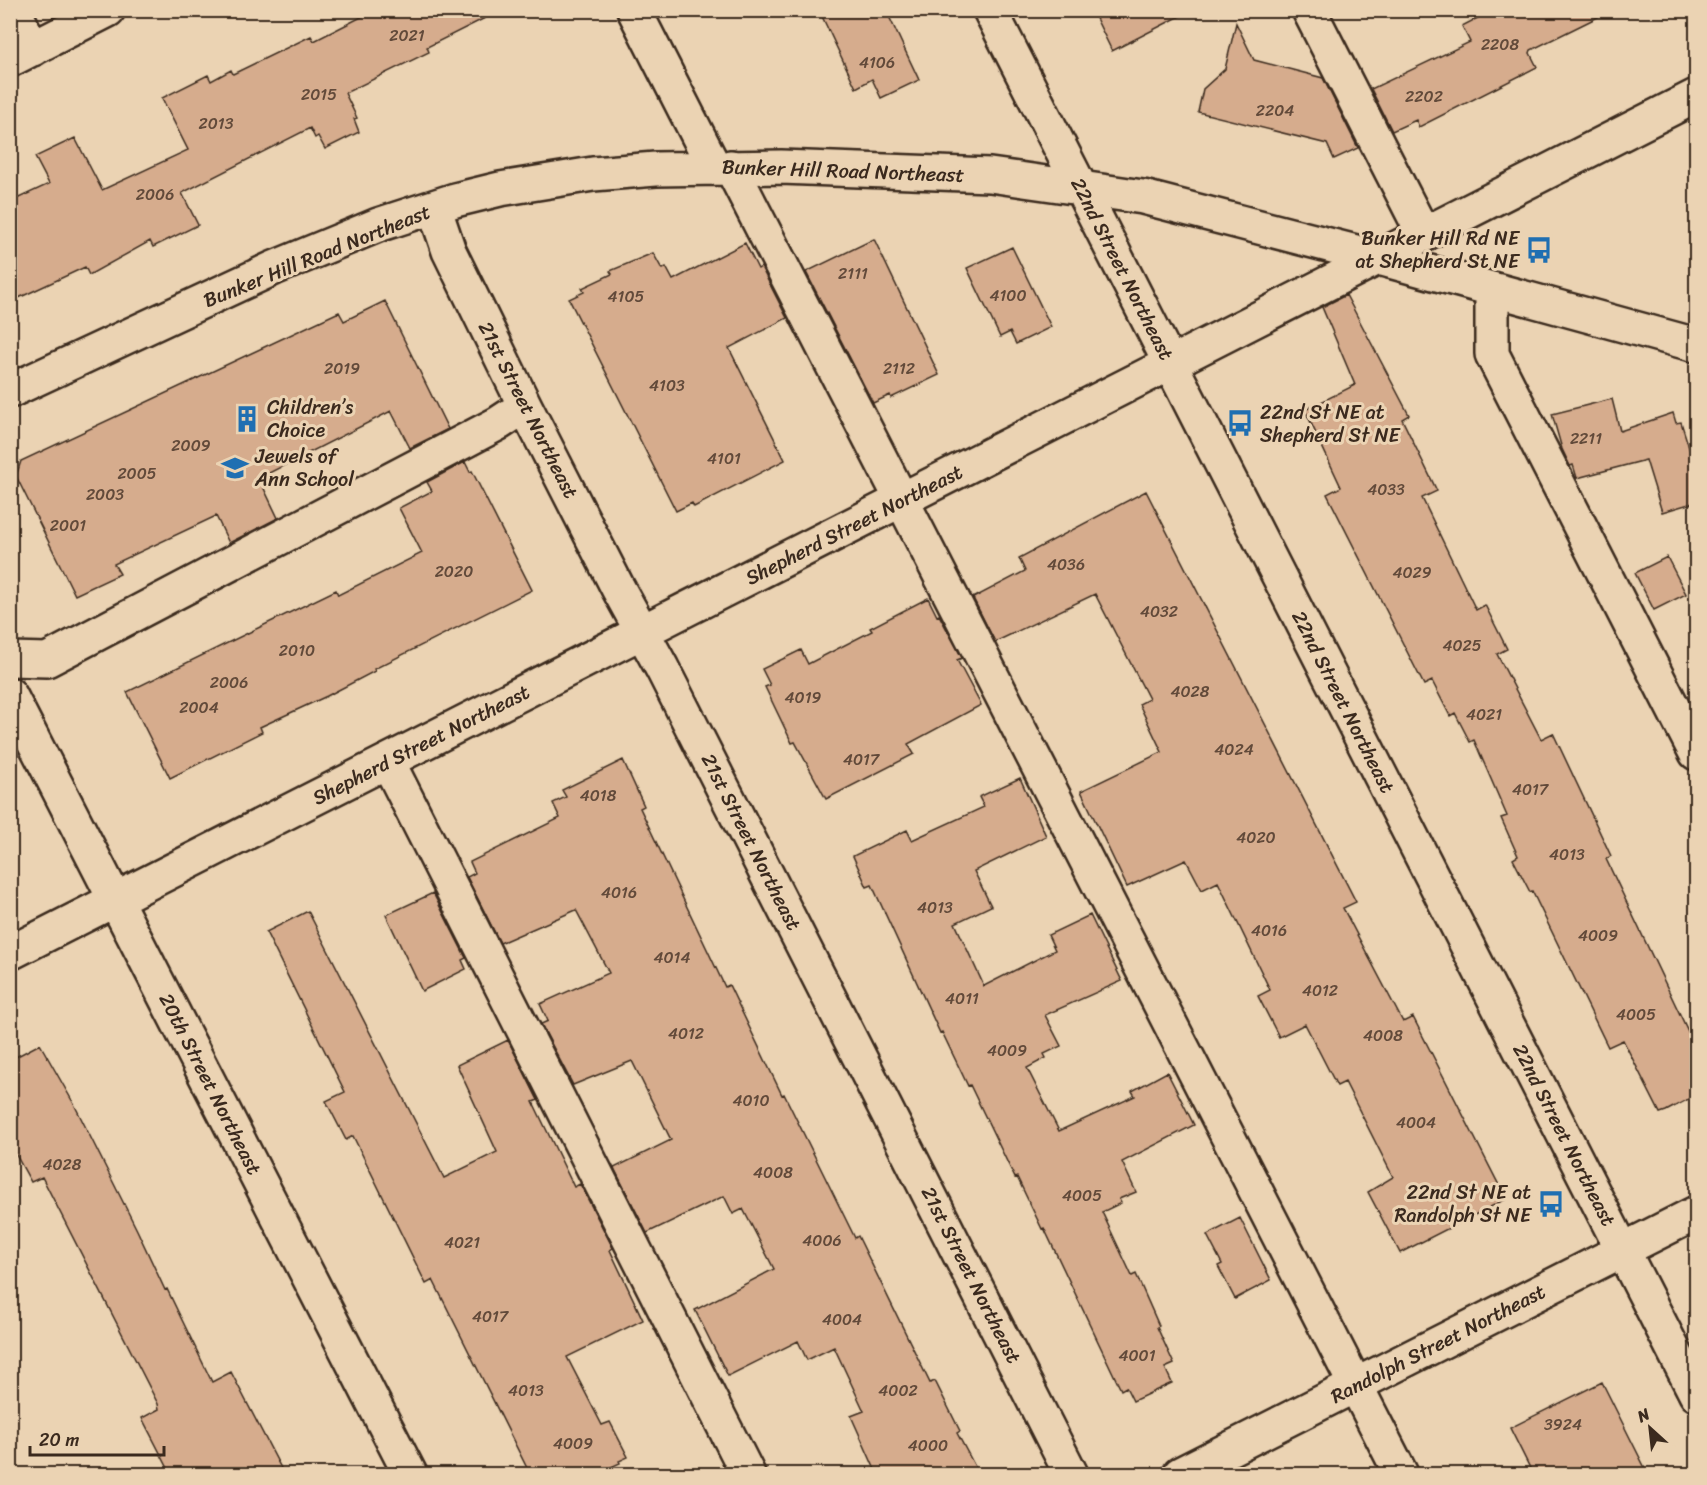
<svg xmlns="http://www.w3.org/2000/svg" width="1707" height="1485" font-family="Sriracha,sans-serif">
	<rect width="100%" height="100%" fill="#ebd3b3"/>
	<filter id="ink" filterUnits="userSpaceOnUse"><feTurbulence type="fractalNoise" baseFrequency=".0167" numOctaves="2"/><feDisplacementMap in="SourceGraphic" scale="12" xChannelSelector="R" yChannelSelector="G"/><feConvolveMatrix kernelMatrix="1 2 1 2 8 2 1 2 1" color-interpolation-filters="sRGB"/></filter>
	<g filter="url(#ink)">
		<path fill="#d6ac8d" stroke="#3b2a1e" stroke-width="1.5" d="M375,10H501L427,47L429,52L345,93L357,118L354,119L359,132L325,149L318,136L315,138L310,128L182,193L198,225L153,247L150,241L89,275L85,267L10,302V202L49,184L35,157L75,138L102,190L188,150L162,98L208,75L211,81L231,70L233,74L311,36L314,41Z
			M819,10H886L919,80L881,98L872,79L856,88Z
			M1092,10H1192L1112,51Z
			M1493,10H1612L1531,50L1530,53L1537,67L1419,127L1416,120L1392,131L1371,89L1470,42L1462,26Z
			M1236,23L1254,60L1323,78L1358,148L1334,159L1327,144L1198,112L1203,89L1225,69Z
			M874,239L939,375L891,398L890,395L873,403L806,272Z
			M745,243L758,269L761,267L787,318L729,348L785,460L694,507L692,503L676,511L569,299L584,292L582,288L612,274L610,271L653,253L662,269L666,267L673,280Z
			M1012,247L1051,327L1016,344L1010,332L1000,337L967,268Z
			M1346,295L1409,415L1402,419L1437,491L1422,498L1476,610L1485,605L1507,649L1497,654L1541,739L1553,733L1611,856L1606,859L1696,1048V1095L1666,1111L1660,1113L1623,1040L1608,1047L1532,891L1530,892L1513,859L1518,856L1501,818L1507,816L1474,740L1470,742L1455,713L1450,716L1432,681L1424,685L1327,494L1341,487L1305,410L1355,385L1322,307Z
			M385,301L448,429L410,448L391,411L259,478L278,518L229,543L216,516L114,564L120,574L75,595L16,476L21,461L339,312L344,321Z
			M1612,399L1620,431L1673,413L1676,423L1681,422L1696,470V502L1662,512L1646,460L1577,478L1573,465L1570,466L1562,449L1552,414Z
			M465,462L470,472L472,471L532,590L374,669L375,671L327,696L260,727L262,732L170,778L127,692L336,590L338,595L422,553L399,508L432,491L427,482Z
			M1146,491L1356,902L1343,908L1403,1022L1413,1017L1506,1199L1400,1253L1368,1192L1393,1177L1345,1082L1337,1086L1305,1024L1279,1037L1258,996L1270,990L1218,882L1202,890L1186,860L1127,887L1081,791L1162,752L1139,704L1149,699L1095,594L995,642L973,598L1025,571L1019,558Z
			M1667,557L1686,594L1654,610L1635,573Z
			M928,598L937,616L939,615L962,658L957,660L981,705L908,744L914,754L826,799L795,742L792,743L765,687L770,685L762,669L801,650L808,664L872,631L870,628Z
			M623,760L644,806L640,808L725,987L729,985L782,1095L784,1094L855,1238L858,1236L930,1383L935,1381L960,1431L957,1433L979,1474H877L851,1416L864,1411L834,1347L807,1360L798,1341L728,1376L695,1310L774,1269L743,1209L733,1214L724,1196L647,1233L614,1168L671,1140L632,1061L573,1085L541,1024L548,1021L540,1004L609,973L576,910L500,943L467,877L475,873L470,862L560,818L553,803L566,797L562,790Z
			M1020,778L1046,836L974,871L991,906L955,923L984,986L1055,950L1048,935L1090,915L1122,981L1045,1015L1061,1046L1044,1054L1046,1058L1027,1068L1059,1131L1135,1096L1132,1091L1167,1072L1194,1125L1122,1162L1136,1192L1119,1199L1121,1203L1102,1212L1132,1276L1136,1274L1159,1326L1157,1327L1174,1364L1165,1368L1172,1383L1133,1401L1126,1387L1121,1390L1044,1228L1042,1229L1017,1177L1015,1178L970,1085L968,1086L942,1032L940,1033L872,885L867,887L853,856L907,830L912,840L984,807L979,797Z
			M433,893L466,958L462,960L466,969L422,991L386,915Z
			M308,911L444,1178L497,1152L457,1065L508,1040L538,1100L533,1102L574,1187L580,1184L613,1248L610,1250L643,1320L567,1357L602,1425L610,1422L628,1457L619,1461L620,1463L596,1474H530L433,1280L426,1284L353,1136L346,1140L326,1101L345,1092L266,932Z
			M40,1044L74,1104L137,1230L165,1290L167,1289L212,1382L231,1372L284,1474H171L142,1418L159,1409L158,1404L42,1177L31,1182L10,1144V1060Z
			M1240,1218L1271,1280L1235,1299L1218,1266L1222,1264L1207,1235Z
			M1602,1382L1648,1474H1533L1510,1428Z"/>
		<g fill="none" stroke-linecap="round" stroke-linejoin="round">
			<defs>
				<path id="minor" d="M14,10L33,49
					M634,10L714,167
					M990,10L1696,1394
					M1309,10L1424,235
					M10,60L108,10
					M731,167L1401,1474
					M434,207L449,251L525,406L618,588L662,668L1071,1474
					M1492,290V354L1696,753
					M10,391L274,268L378,225L455,200L500,189L593,174L656,169L781,167L990,175L1143,197L1379,258L1696,345
					M10,659L47,660L499,423L525,406
					M10,695L410,1474
					M388,762L748,1474
					M10,953L1696,96
					M1180,1474L1696,1213"/>
			</defs>
			<use href="#minor" stroke="#3b2a1e" stroke-width="38"/>
			<use href="#minor" stroke="#ebd3b3" stroke-width="33"/>
		</g>
	</g>
	<defs>
		<symbol id="bus-bare" viewBox="-9 -9 18 18"><path d="M-5-6H5V4H4V6H2V4H-2V6H-4V4H-5ZM-3.5-4V0h7V-4ZM-3.5 1.2v1.5H-2V1.2ZM2 1.2v1.5H3.5V1.2Z" fill="#1f6fb2" stroke="#ebd3b3" stroke-width="2.5" paint-order="stroke"/></symbol>
		<symbol id="building-bare" viewBox="-9 -9 18 18"><path d="M-4-6H4V6H1V3H-1V6H-4ZM-2.5-4.3h1.7v1.8h-1.7ZM.8-4.3h1.7v1.8H.8ZM-2.5-1h1.7V.8h-1.7ZM.8-1h1.7V.8H.8Z" fill="#1f6fb2" stroke="#ebd3b3" stroke-width="2.5" paint-order="stroke"/></symbol>
		<symbol id="school-bare" viewBox="-9 -9 18 18"><path d="M0-5L7-2L0 1L-7-2ZM-4 1L0 2.5L4 1V4Q0 6-4 4Z" fill="#1f6fb2" stroke="#ebd3b3" stroke-width="2.5" paint-order="stroke"/></symbol>
	</defs>
	<g fill-rule="evenodd">
		<use href="#bus-bare" x="1520" y="231" width="38" height="38"/>
		<use href="#building-bare" x="228" y="400" width="38" height="38"/>
		<use href="#bus-bare" x="1221" y="404" width="38" height="38"/>
		<use href="#school-bare" x="216" y="449" width="38" height="38"/>
		<use href="#bus-bare" x="1532" y="1185" width="38" height="38"/>
	</g>
	<g text-anchor="middle" dominant-baseline="central" stroke-width="6" stroke-linejoin="round" paint-order="stroke">
		<g font-size="16" fill="#624a3a">
			<text x="407" y="35">2021</text>
			<text x="1500" y="44">2208</text>
			<text x="877" y="62">4106</text>
			<text x="319" y="94">2015</text>
			<text x="1424" y="96">2202</text>
			<text x="1275" y="110">2204</text>
			<text x="216" y="123">2013</text>
			<text x="155" y="194">2006</text>
			<text x="853" y="273">2111</text>
			<text x="1008" y="295">4100</text>
			<text x="626" y="296">4105</text>
			<text x="342" y="368">2019</text>
			<text x="899" y="368">2112</text>
			<text x="667" y="385">4103</text>
			<text x="1586" y="438">2211</text>
			<text x="191" y="445">2009</text>
			<text x="724" y="458">4101</text>
			<text x="137" y="473">2005</text>
			<text x="1386" y="489">4033</text>
			<text x="105" y="494">2003</text>
			<text x="68" y="525">2001</text>
			<text x="1066" y="564">4036</text>
			<text x="454" y="571">2020</text>
			<text x="1412" y="572">4029</text>
			<text x="1159" y="611">4032</text>
			<text x="1462" y="645">4025</text>
			<text x="297" y="650">2010</text>
			<text x="229" y="682">2006</text>
			<text x="1190" y="691">4028</text>
			<text x="803" y="697">4019</text>
			<text x="199" y="707">2004</text>
			<text x="1484" y="714">4021</text>
			<text x="1234" y="749">4024</text>
			<text x="861" y="759">4017</text>
			<text x="1530" y="789">4017</text>
			<text x="598" y="795">4018</text>
			<text x="1256" y="837">4020</text>
			<text x="1567" y="854">4013</text>
			<text x="619" y="892">4016</text>
			<text x="935" y="907">4013</text>
			<text x="1269" y="930">4016</text>
			<text x="1598" y="935">4009</text>
			<text x="672" y="957">4014</text>
			<text x="1320" y="990">4012</text>
			<text x="962" y="998">4011</text>
			<text x="1636" y="1014">4005</text>
			<text x="686" y="1033">4012</text>
			<text x="1383" y="1035">4008</text>
			<text x="1007" y="1050">4009</text>
			<text x="751" y="1100">4010</text>
			<text x="1416" y="1122">4004</text>
			<text x="62" y="1164">4028</text>
			<text x="773" y="1172">4008</text>
			<text x="1082" y="1195">4005</text>
			<text x="822" y="1240">4006</text>
			<text x="462" y="1242">4021</text>
			<text x="490" y="1316">4017</text>
			<text x="842" y="1319">4004</text>
			<text x="1137" y="1355">4001</text>
			<text x="526" y="1390">4013</text>
			<text x="898" y="1390">4002</text>
			<text x="1563" y="1424">3924</text>
			<text x="573" y="1443">4009</text>
			<text x="928" y="1445">4000</text>
		</g>
		<g font-size="20" fill="#3b2a1e" stroke="#ebd3b3">
			<text transform="translate(843 171) rotate(2)">Bunker Hill Road Northeast</text>
			<text transform="translate(317 256) rotate(-22)">Bunker Hill Road Northeast</text>
			<text transform="translate(1122 269) rotate(63)">22nd Street Northeast</text>
			<text transform="translate(528 410) rotate(63)">21st Street Northeast</text>
			<text transform="translate(854 525) rotate(-27)">Shepherd Street Northeast</text>
			<text transform="translate(1343 702) rotate(63)">22nd Street Northeast</text>
			<text transform="translate(421 745) rotate(-27)">Shepherd Street Northeast</text>
			<text transform="translate(751 842) rotate(63)">21st Street Northeast</text>
			<text transform="translate(210 1084) rotate(63)">20th Street Northeast</text>
			<text transform="translate(1564 1135) rotate(63)">22nd Street Northeast</text>
			<text transform="translate(971 1275) rotate(63)">21st Street Northeast</text>
			<text transform="translate(1438 1344) rotate(-27)">Randolph Street Northeast</text>
		</g>
		<g font-size="20" fill="#3b2a1e" stroke="#ebd3b3" text-anchor="start">
			<text x="1519" y="238" text-anchor="end">Bunker Hill Rd NE<tspan x="1519" dy="23">at Shepherd St NE</tspan></text>
			<text x="267" y="407">Children’s<tspan x="267" dy="23">Choice</tspan></text>
			<text x="1260" y="412">22nd St NE at<tspan x="1260" dy="23">Shepherd St NE</tspan></text>
			<text x="255" y="456">Jewels of<tspan x="255" dy="23">Ann School</tspan></text>
			<text x="1531" y="1192" text-anchor="end">22nd St NE at<tspan x="1531" dy="23">Randolph St NE</tspan></text>
		</g>
	</g>
	<rect width="1707" height="1485" fill="none" stroke="#ebd3b3" stroke-width="36"/>
	<rect x="18" y="18" width="1671" height="1449" fill="none" stroke="#3b2a1e" stroke-width="2" filter="url(#ink)"/>
	<g transform="translate(1650 1428) rotate(333)" stroke="#ebd3b3" stroke-width="4.5" paint-order="stroke">
	<path d="M0-4.5L10 22L0 15L-10 22Z" fill="#3b2a1e"/>
	<text y="-9" font-size="16" font-weight="bold" text-anchor="middle" fill="#3b2a1e">N</text>
	</g>
	<path d="M30 1446v9h134v-9" fill="none" stroke="#3b2a1e" stroke-width="3"/>
	<text x="39" y="1446" font-size="18" fill="#3b2a1e" stroke="#ebd3b3" stroke-width="4.5" paint-order="stroke">20 m</text>
</svg>
